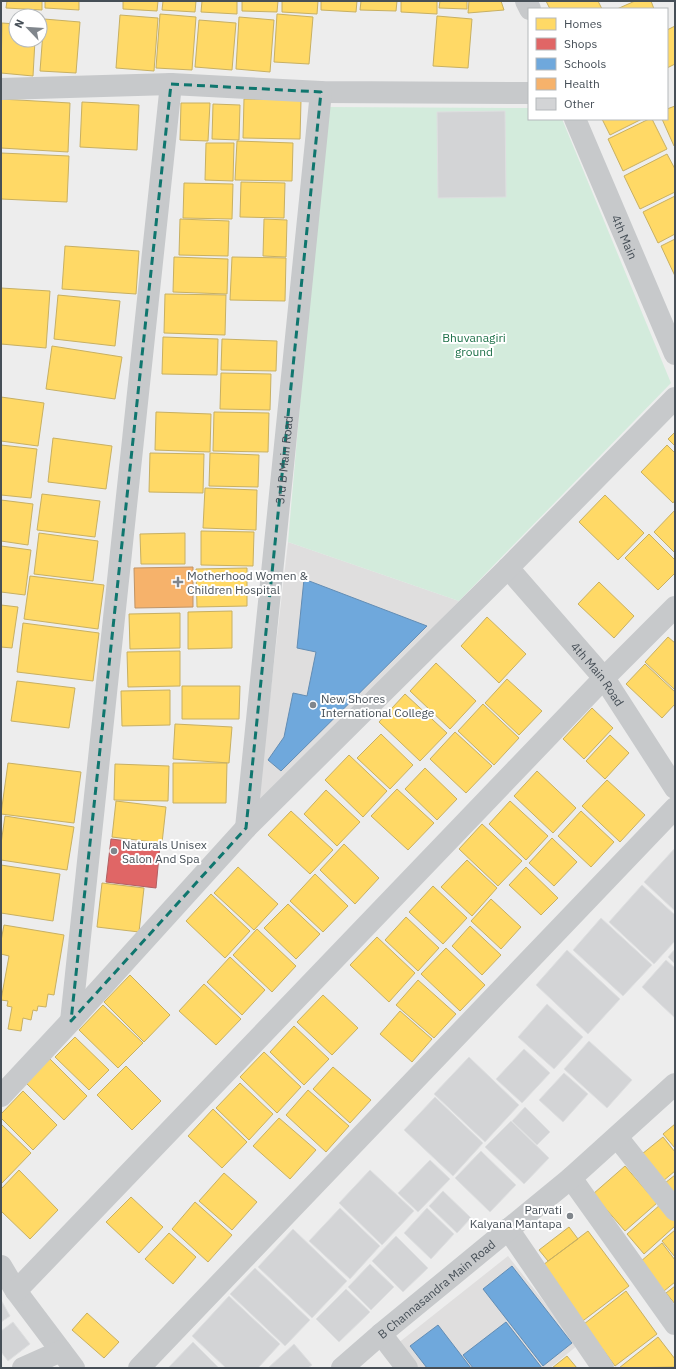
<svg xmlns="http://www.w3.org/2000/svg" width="676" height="1369" font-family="'IBM Plex Sans',sans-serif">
	<rect width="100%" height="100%" fill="#ededed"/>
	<path fill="#dfdede" d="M288,542L459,601L257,809Z
		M508,1256L578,1345L550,1368H415L397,1344Z"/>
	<path fill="#d3ebdc" d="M326,107L529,108V119H562L671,383L459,601L288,542Z"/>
	<path fill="#ffd966" stroke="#c8b062" d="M7,1H42V10L6,8Z
		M45,1H79V10L45,8Z
		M123,1H158L157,11L123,9Z
		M163,1H196L195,12L162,10Z
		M202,1H237V14L201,12Z
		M242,1H278L277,12L242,11Z
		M282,1H318L317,14L282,12Z
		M321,1H357L356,12L321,10Z
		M361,1H397L396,11L360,10Z
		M401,1H437V14L401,12Z
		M440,1H467V9L439,8Z
		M469,1H501L504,10L468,13Z
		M546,1H598L602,9H550Z
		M635,1H651L654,9H617Z
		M160,14L196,17L192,70L156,68Z
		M277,14L313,17L309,64L274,62Z
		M120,15L158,18L154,71L116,68Z
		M437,16L472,19L468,68L433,66Z
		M239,17L274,20L270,72L236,69Z
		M44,19L80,22L76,73L40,71Z
		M199,20L236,23L232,70L195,67Z
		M2,23L16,24V40H35L33,76L1,73Z
		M675,26V64L667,68V30Z
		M1,99L70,103L68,152L1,148Z
		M244,99L301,100L300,139L243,138Z
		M82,102L139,105L137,150L80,147Z
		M181,103H210L208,141L180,140Z
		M213,104L240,105L239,140L212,139Z
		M675,106V146H674L662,119H667V109Z
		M602,119H642L610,135Z
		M649,119H652L667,149L623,171L608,139Z
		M237,141L293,143L292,181L235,180Z
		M206,143H234L233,181L205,180Z
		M1,153L69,156L67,202L1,199Z
		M667,154L675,169V192L640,209L624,176Z
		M241,182L285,183L284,218L240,217Z
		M184,183L233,184L232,219L183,218Z
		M675,196V234L658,243L643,212Z
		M180,219L229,221L228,256L179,255Z
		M264,219L287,220L286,257L263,256Z
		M675,239V276L661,246Z
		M65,246L139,251L136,294L62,289Z
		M174,257L228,259L227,294L173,292Z
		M232,257L286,258L285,301L230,300Z
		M1,288L50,291L46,348L1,344Z
		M165,294L226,295L225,335L164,333Z
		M58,295L120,301L115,346L54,339Z
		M163,337L218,339L217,375L162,374Z
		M222,339L277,341L276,371L221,370Z
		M52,346L122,357L115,399L46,389Z
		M221,373L271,374L270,410L220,409Z
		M1,397L44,403L38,446L1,441Z
		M156,412L211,414L210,452L155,450Z
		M214,412L269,413L268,452L213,451Z
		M675,432V446L668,439Z
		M53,438L112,446L106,489L48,482Z
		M1,445L37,449L31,498L1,495Z
		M667,445L675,453V500L673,503L641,472Z
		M150,453L204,454L203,493L149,492Z
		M210,453L259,455L258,487L209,486Z
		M205,488L257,490L256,530L203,528Z
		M42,494L100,501L95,537L37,530Z
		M605,495L644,533L618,560L579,522Z
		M1,500L33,504L28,545L1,541Z
		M675,510V553L654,532Z
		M201,531L254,532L253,566L201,565Z
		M39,533L98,541L93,581L34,574Z
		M185,533V564H141L140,534Z
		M649,534L675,560V573L658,590L625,558Z
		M1,546L31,550L25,595L1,592Z
		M247,568V606L197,607L196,569Z
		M30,576L104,585L98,629L24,619Z
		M599,582L634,616L614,638L578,604Z
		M1,605L18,607L12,648L1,647Z
		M232,611V648L188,649V612Z
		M180,613V648L130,649L129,614Z
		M487,617L526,654L499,683L461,646Z
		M23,623L99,633L93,681L17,672Z
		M668,637L675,643V690L645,662Z
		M180,651V686L128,687L127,652Z
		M436,663L476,701L450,729L410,691Z
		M645,664L675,692V704L662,718L626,684Z
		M507,679L542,711L519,735L485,703Z
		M17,681L75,688L69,728L11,721Z
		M182,686H240L239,719H182Z
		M170,690V725L122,726L121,691Z
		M405,694L447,733L420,761L379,722Z
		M483,704L519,738L494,765L458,731Z
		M592,708L613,728L584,759L563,739Z
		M175,724L232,727L229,763L173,759Z
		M455,732L492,766L466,793L430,759Z
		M381,734L413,765L390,789L357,758Z
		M610,735L629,753L605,779L586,761Z
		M349,755L387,791L363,817L325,780Z
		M8,763L81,772L74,823L1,814Z
		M173,763H227L226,803H173Z
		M115,764L169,766L168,801L114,800Z
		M425,768L457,799L437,820L405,789Z
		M537,771L576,808L553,833L514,796Z
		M607,780L645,815L620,842L582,806Z
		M397,789L434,823L408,850L371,816Z
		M326,790L360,822L337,846L304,814Z
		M116,801L166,807L162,843L112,837Z
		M510,801L548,836L526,860L489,824Z
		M291,811L333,850L310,874L268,835Z
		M581,811L614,842L591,867L558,836Z
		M5,816L74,827L67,870L1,860V844Z
		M482,824L522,861L498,886L459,849Z
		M552,838L577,862L554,886L529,863Z
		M344,844L379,878L355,904L320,870Z
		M467,860L497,888L472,916L441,887Z
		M1,865L60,874L53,921L1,913Z
		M238,867L278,904L254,930L214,893Z
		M526,867L558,898L541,915L509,885Z
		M315,874L348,906L323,932L290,901Z
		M102,883L144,888L139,932L97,927Z
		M433,886L467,918L443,944L409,912Z
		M211,894L250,931L225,958L186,921Z
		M491,899L521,927L501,949L471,921Z
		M288,904L320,934L296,959L264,928Z
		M406,917L439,948L418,971L385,940Z
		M4,925L64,935L54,995L48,994L46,1007L38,1006L37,1011L33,1010L31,1020L23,1018L21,1031L8,1029L12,1007L7,1006L8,1001L1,1000L9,956L1,954V941Z
		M470,926L501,955L482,975L452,946Z
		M257,929L296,966L272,992L233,955Z
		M377,937L415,973L389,1002L350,965Z
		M446,948L485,985L460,1011L421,974Z
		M230,957L265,990L242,1015L207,982Z
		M130,975L170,1015L144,1042L104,1002Z
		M418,980L456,1014L434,1038L396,1005Z
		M204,984L241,1019L216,1045L179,1011Z
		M323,995L358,1028L332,1055L297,1022Z
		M103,1005L143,1043L118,1068L79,1030Z
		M400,1011L432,1039L412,1062L380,1034Z
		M294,1026L329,1059L304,1085L270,1052Z
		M75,1037L109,1070L89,1090L55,1057Z
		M264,1052L301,1087L277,1113L240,1077Z
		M50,1059L87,1096L64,1120L26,1083Z
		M126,1066L161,1101L132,1130L97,1095Z
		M333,1067L371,1100L350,1123L313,1089Z
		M240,1083L273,1114L249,1140L216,1108Z
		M308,1090L349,1126L326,1152L286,1115Z
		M23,1091L57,1125L33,1150L1,1118V1114Z
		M213,1109L247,1142L222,1168L188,1136Z
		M279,1118L316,1150L290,1179L253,1146Z
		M1,1124L31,1153L1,1184Z
		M675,1124V1148L663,1134Z
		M663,1137L675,1152V1171L663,1181L642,1154Z
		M625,1166L657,1203L625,1231L593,1194Z
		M19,1170L58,1210L30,1239L1,1211V1189Z
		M224,1173L257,1202L232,1230L199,1201Z
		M675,1175V1195L665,1183Z
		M131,1197L163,1227L139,1253L106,1222Z
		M195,1202L232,1235L208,1262L172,1229Z
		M661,1204L675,1220V1226L644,1254L627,1234Z
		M569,1227L578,1239L548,1261L539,1250Z
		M675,1230V1257L662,1241Z
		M588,1231L629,1286L580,1323L539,1268Z
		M169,1233L196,1257L173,1284L145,1259Z
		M662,1243L675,1260V1282L664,1291L640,1262Z
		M675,1286V1304L666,1293Z
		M626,1291L657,1334L615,1366L584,1324Z
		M87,1313L119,1342L104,1358L72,1330Z
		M658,1337L675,1359V1367L619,1368Z
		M567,1356L577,1368H552Z"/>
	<path fill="#e06666" stroke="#b25f62" d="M111,839L160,845L156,888L106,882Z"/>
	<path fill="#6fa8dc" stroke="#638db4" d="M304,579L427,626L281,771L268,760L284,737L293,693L307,696L316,652L297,648Z
		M512,1266L572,1343L543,1366L483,1289Z
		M506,1322L542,1368H473L463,1355Z
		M438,1325L471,1368H427L410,1346Z"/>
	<path fill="#f6b26b" stroke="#c19465" d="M193,567V607L135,608L134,568Z"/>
	<path fill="#d3d4d6" stroke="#dedfe0" d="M505,111L506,197L438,198L437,112Z
		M675,848V911L644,882Z
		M642,885L675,915V941L654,964L609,922Z
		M601,918L652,965L623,996L573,950Z
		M675,949V964L668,957Z
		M567,950L620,999L588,1034L536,985Z
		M666,960L675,968V1018L642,987Z
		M547,1004L583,1037L554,1069L518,1037Z
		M589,1041L632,1080L607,1108L564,1069Z
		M524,1049L550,1073L522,1103L496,1079Z
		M469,1057L519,1105L485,1142L434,1094Z
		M564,1073L588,1094L563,1122L539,1100Z
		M435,1097L483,1143L453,1176L404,1130Z
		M525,1107L550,1132L537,1145L512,1121Z
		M511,1121L549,1158L524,1184L485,1147Z
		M481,1151L516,1185L490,1212L455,1178Z
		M430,1160L450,1179L418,1212L398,1193Z
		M370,1170L414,1211L382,1245L339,1203Z
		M443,1191L471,1218L457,1233L429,1206Z
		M340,1208L380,1246L350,1279L309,1241Z
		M427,1208L454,1234L431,1259L404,1233Z
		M293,1229L347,1281L312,1318L258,1267Z
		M396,1236L428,1268L403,1292L372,1261Z
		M370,1264L394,1287L371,1310L348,1287Z
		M255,1268L310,1320L285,1346L230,1294Z
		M346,1289L370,1312L339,1342L316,1319Z
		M229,1296L280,1344L258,1368H226L192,1336Z
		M1,1300L10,1316L1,1322Z
		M13,1322L30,1344L8,1361L1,1352V1331Z
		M193,1342L219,1368H168Z
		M294,1344L312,1365L308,1368H268Z"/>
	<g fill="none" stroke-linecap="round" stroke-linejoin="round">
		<g stroke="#c7c9cb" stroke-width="22">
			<path d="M526,1L530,9"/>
			<path d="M1,89L171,84L321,92L529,93"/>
			<path id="s1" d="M575,119L675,354"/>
			<path id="s2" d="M508,568L604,678L675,788"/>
			<path id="s3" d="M246,828L321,92"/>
			<path d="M71,1021L171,84"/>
			<path d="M1,1096L71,1021L246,828L508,568L675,398"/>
			<path d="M617,1137L675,1210"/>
			<path d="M571,1178L675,1324"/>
			<path d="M508,1229L603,1368"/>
			<path d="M1,1266L16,1291L74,1368"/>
			<path d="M16,1291L604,678L675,607"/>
			<path d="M381,1334L407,1368"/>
			<path d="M23,1368L61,1351"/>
			<path d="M139,1368L675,808"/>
		</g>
		<path stroke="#c7c9cb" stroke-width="22" id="s4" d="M342,1368L381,1334L571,1178L675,1084"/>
	</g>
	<path fill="none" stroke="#0f766e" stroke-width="3" stroke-dasharray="8 5" stroke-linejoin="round" d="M171,84L321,92L246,828L71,1021Z"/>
	<g fill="#80868c" stroke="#fff" stroke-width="1.5">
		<path d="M176 576h4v4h4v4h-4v4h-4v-4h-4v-4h4z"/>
		<circle cx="313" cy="705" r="4"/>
		<circle cx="114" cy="851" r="4"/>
		<circle cx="570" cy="1216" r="4"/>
	</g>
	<g text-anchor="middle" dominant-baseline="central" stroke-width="4" stroke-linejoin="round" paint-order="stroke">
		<g font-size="12" fill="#464f57" stroke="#fff">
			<text stroke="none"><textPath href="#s1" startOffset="128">4th Main</textPath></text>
			<text stroke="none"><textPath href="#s3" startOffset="370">3rd B Main Road</textPath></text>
			<text stroke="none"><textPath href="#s2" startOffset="139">4th Main Road</textPath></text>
			<text stroke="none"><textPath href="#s4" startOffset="123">B Channasandra Main Road</textPath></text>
		</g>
		<g font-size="12" fill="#1e7149" stroke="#fff">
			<text x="474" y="337">Bhuvanagiri<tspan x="474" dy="14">ground</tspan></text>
		</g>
		<g font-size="12" fill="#464f57" stroke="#fff" text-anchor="start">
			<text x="187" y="575">Motherhood Women &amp;<tspan x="187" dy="14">Children Hospital</tspan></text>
			<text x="321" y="698">New Shores<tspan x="321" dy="14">International College</tspan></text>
			<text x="122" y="844">Naturals Unisex<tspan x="122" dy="14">Salon And Spa</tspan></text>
			<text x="562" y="1209" text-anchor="end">Parvati<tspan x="562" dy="14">Kalyana Mantapa</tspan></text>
		</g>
	</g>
	<rect width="676" height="1369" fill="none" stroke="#464f57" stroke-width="4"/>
	<rect x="528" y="8" width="140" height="112" fill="#ffffff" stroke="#b5b9bc"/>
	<rect x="536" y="18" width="20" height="12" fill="#ffd966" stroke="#b5b9bc"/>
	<text x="564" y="28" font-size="12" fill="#464f57">Homes</text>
	<rect x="536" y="38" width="20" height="12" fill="#e06666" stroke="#b5b9bc"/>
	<text x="564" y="48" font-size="12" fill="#464f57">Shops</text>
	<rect x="536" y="58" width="20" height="12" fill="#6fa8dc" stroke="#b5b9bc"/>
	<text x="564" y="68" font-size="12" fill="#464f57">Schools</text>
	<rect x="536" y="78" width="20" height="12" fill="#f6b26b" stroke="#b5b9bc"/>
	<text x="564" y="88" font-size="12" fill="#464f57">Health</text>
	<rect x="536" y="98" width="20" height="12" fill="#d3d4d6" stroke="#b5b9bc"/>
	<text x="564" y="108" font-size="12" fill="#464f57">Other</text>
	<g transform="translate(28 28) rotate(295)"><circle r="19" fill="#ffffff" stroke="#b5b9bc"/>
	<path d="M0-3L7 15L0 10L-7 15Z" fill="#80868c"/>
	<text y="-6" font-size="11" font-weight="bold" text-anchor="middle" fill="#464f57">N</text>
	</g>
</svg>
